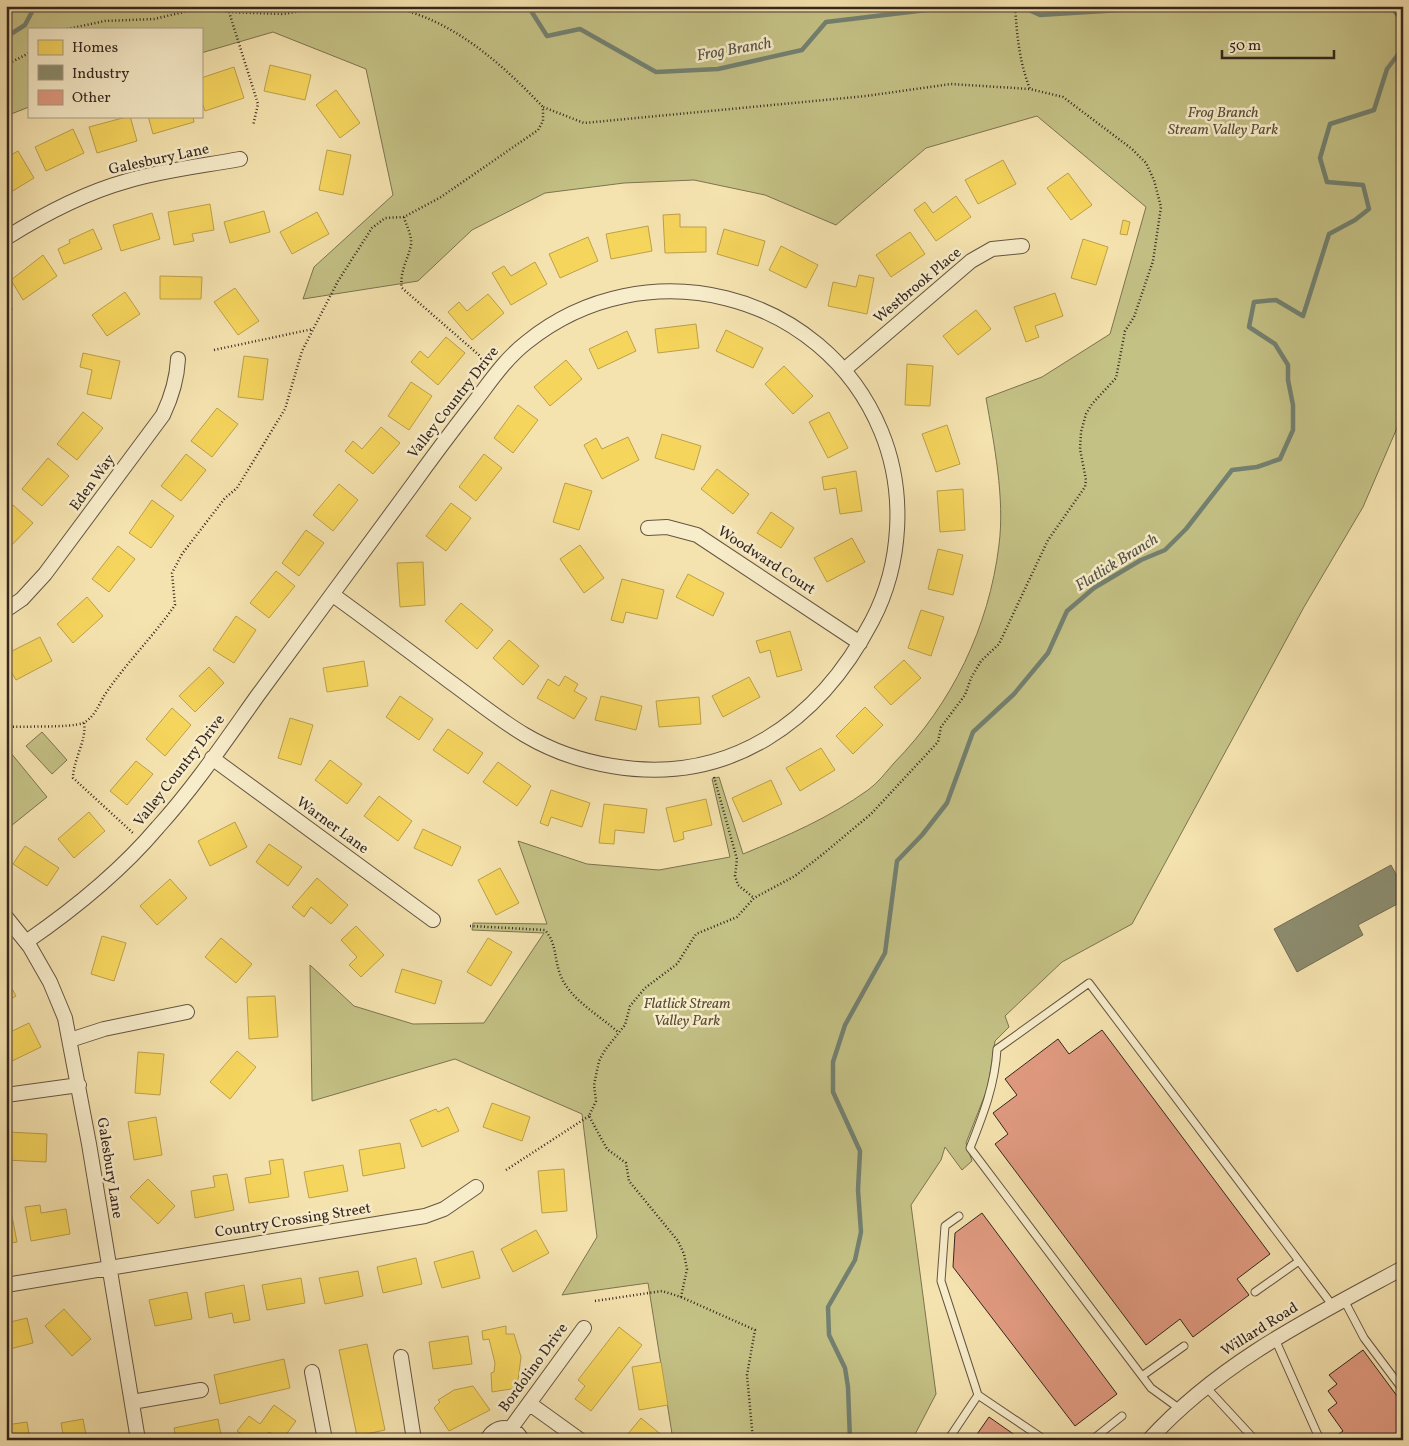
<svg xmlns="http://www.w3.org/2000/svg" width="1409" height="1446" font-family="Vollkorn,serif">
	<rect width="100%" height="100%" fill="#f5e3af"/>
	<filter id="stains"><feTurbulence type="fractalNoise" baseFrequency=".004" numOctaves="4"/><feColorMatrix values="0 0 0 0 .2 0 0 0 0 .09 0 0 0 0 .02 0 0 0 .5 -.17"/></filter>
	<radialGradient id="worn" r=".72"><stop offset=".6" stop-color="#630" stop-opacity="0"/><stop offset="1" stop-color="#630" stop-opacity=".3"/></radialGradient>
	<path fill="#c4c185" stroke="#7c7452" d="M6,6H1403V414L1363,507L1304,607L1132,924L1062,962L1005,1016L1009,1027L995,1041L988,1087L966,1143L972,1161L962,1170L945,1147L941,1160L911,1205L936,1394L912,1440H673L648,1283L562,1295L597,1237L582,1114L455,1059L312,1101L310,965L354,1006L413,1024L484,1023L544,933L472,930L473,923L547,924L518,841L587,864L659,870L730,857L712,779L719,777L743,854C787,836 829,818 868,790C878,783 886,772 894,763C952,704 989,627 999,545C1005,498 994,444 986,398L1042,377L1110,334L1146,207L1037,116L926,148L836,225L765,195L694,180L624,183L545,193L472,230L418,281L303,299L314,267L393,195L366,69L273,32L201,53V29H29V107L6,116Z
		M42,732L67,760L52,774L26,746Z
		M6,747L47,797L6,830Z"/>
	<path fill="#f6d55c" stroke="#bca04a" d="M270,65L311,75L305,100L264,91Z
		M234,67L244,98L205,111L201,100V78Z
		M336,90L360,123L340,138L316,105Z
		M130,116L137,141L97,153L89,127Z
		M148,116H193L194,122L153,134Z
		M73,129L84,153L46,171L35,147Z
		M327,150L351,155L343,195L319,190Z
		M18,151L34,178L6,195V169L12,165L7,157Z
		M1003,160L1016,184L978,204L965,180Z
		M1068,173L1092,205L1071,220L1047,188Z
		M956,196L971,217L936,241L914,210L925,202L933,213Z
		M210,204L214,230L192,234L194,241L174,245L168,212Z
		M264,211L270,232L230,243L224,222Z
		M317,212L329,234L292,254L280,232Z
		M152,213L160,239L121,251L113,225Z
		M680,214V227H706V252L665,253L663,215Z
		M1123,220L1130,222L1127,235L1120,234Z
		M648,226L652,251L611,259L606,234Z
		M93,229L102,249L64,264L58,249L70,243L69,240Z
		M724,229L765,241L758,266L717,254Z
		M910,232L925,254L891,277L876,255Z
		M588,237L598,261L560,278L549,254Z
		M1083,239L1108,247L1096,285L1071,278Z
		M781,246L818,265L806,288L769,270Z
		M43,255L57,276L23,300L11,280Z
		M535,262L547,284L511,305L492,273L504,266L511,276Z
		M859,275L874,278L867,314L828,306L833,282L856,287Z
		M160,276L202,277L201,299H160Z
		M235,288L259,321L238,335L214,302Z
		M125,292L140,314L107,336L92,315Z
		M1055,293L1063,316L1035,326L1039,337L1026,342L1014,307Z
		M488,294L504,313L472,340L448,312L459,302L467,311Z
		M6,303L13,309L6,315Z
		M976,310L991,329L958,355L943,336Z
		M696,324L699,348L658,353L655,329Z
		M726,330L763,348L753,368L716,351Z
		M627,331L636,351L598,369L589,349Z
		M446,337L465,353L438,385L411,362L420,351L428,358Z
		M83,353L120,361L111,399L87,394L92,370L80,367Z
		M244,356L268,359L263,400L238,397Z
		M566,360L582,379L550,406L534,387Z
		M907,364L933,366L930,406L905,405Z
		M784,366L813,396L793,414L765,384Z
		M411,382L432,396L409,430L388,416Z
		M518,405L538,420L513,453L494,438Z
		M217,408L238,424L212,457L191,441Z
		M83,412L103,428L77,460L57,444Z
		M829,412L848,448L828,458L809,422Z
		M947,425L960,464L936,472L922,434Z
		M381,427L400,443L373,474L345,451L353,441L362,449Z
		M662,434L701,446L694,470L655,458Z
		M628,437L639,460L602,479L584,445L596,438L602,449Z
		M186,454L206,470L181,501L161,486Z
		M484,454L502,468L476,501L459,487Z
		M48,458L69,476L42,506L22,489Z
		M717,469L749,494L733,514L701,489Z
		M856,471L862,511L840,514L836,488L824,490L822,477Z
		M565,483L592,491L579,530L553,522Z
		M339,484L358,500L333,531L313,515Z
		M963,489L965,530L940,532L937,491Z
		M152,500L174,516L151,548L129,533Z
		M451,503L471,518L446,551L426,536Z
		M13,505L33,523L6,551V512Z
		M771,512L794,528L781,548L757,533Z
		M306,530L324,543L299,576L282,563Z
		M852,538L865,562L827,582L814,558Z
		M580,545L604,578L584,593L560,559Z
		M118,546L135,559L109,592L92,579Z
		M938,549L963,555L953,595L928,589Z
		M423,562L425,605L400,607L397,563Z
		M276,571L295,586L269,618L250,603Z
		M688,574L724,593L713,616L676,597Z
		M622,579L664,590L657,619L626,612L623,623L611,620Z
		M87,597L103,616L73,643L57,624Z
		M461,603L493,630L477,649L445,621Z
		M921,610L944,617L931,656L908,648Z
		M236,616L256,630L234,663L213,650Z
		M790,631L802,670L777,677L770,650L760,653L756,641Z
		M40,637L52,661L16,680L6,663V654Z
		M509,640L539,666L523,685L493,658Z
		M904,660L921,678L891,705L874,687Z
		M364,661L368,686L327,692L323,668Z
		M209,667L224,683L195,712L179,696Z
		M565,676L578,684L574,691L587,698L574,719L537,698L548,679L559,686Z
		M749,677L760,697L723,717L712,696Z
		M400,696L433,719L419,740L386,717Z
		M601,696L642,706L636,730L595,720Z
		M699,697L701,724L659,727L656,701Z
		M865,707L883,725L853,754L836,736Z
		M172,708L191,725L165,756L146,739Z
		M290,718L313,725L301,765L278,758Z
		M448,729L483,753L468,774L433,750Z
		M821,748L835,770L800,791L786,768Z
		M330,760L362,784L347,804L315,780Z
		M136,761L153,774L127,805L110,791Z
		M498,762L531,786L517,806L483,782Z
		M771,780L782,804L743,822L732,798Z
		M551,790L590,803L582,827L551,817L548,826L540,823Z
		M379,796L412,821L398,841L364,816Z
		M706,799L712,825L683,832L684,839L674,842L666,808Z
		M604,804L647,809L644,833L615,830L614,844L599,843Z
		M89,812L105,831L74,858L58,839Z
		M235,822L247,847L210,866L198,841Z
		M423,829L461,847L452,866L414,848Z
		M269,844L302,867L288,886L256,862Z
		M25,846L59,868L47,886L13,864Z
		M500,868L519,903L496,915L478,880Z
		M317,878L348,905L331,924L311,907L304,917L292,907Z
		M170,879L187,898L157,925L140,906Z
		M356,926L384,955L361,977L349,965L357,957L341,940Z
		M102,936L126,943L114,981L91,974Z
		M221,938L252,964L236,983L205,957Z
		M488,938L512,952L491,986L467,972Z
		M402,969L442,981L435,1004L395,992Z
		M6,978L16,996L6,1002Z
		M275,996L278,1037L249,1039L247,997Z
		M29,1023L41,1047L6,1064V1034Z
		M237,1051L256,1067L230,1099L210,1082Z
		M138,1052L164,1054L160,1095L135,1093Z
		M492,1103L530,1117L522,1141L483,1127Z
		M448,1107L459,1131L422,1147L410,1120L436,1109L438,1112Z
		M156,1117L162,1155L134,1160L128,1122Z
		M8,1132L47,1134L46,1162L6,1160Z
		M400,1143L405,1168L363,1176L359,1150Z
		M283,1159L289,1197L249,1203L245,1178L271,1174L269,1161Z
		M343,1165L348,1191L309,1198L304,1172Z
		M564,1169L567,1211L542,1213L538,1171Z
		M227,1174L234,1210L195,1218L191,1191L215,1187L213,1176Z
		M148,1179L175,1206L158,1224L130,1197Z
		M40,1205L41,1213L66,1209L70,1234L31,1241L25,1207Z
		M12,1216L17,1242L6,1244V1217Z
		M536,1230L549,1253L513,1272L501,1249Z
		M473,1251L480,1278L442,1288L434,1262Z
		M416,1258L422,1284L383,1293L377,1267Z
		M358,1271L363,1296L325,1304L319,1278Z
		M301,1278L305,1303L267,1310L262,1285Z
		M244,1285L250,1320L234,1323L232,1313L209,1318L205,1293Z
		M187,1292L192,1319L155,1326L149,1300Z
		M64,1309L91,1339L72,1356L45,1326Z
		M27,1318L33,1343L6,1350V1323Z
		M506,1326V1334H514L521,1357L517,1388L492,1392L491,1373L494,1372L495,1363L489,1339L483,1340L482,1331Z
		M619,1327L642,1345L591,1411L575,1399L585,1386L578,1380Z
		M468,1336L472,1364L433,1369L429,1342Z
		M367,1344L385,1430L357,1436L339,1350Z
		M284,1359L290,1388L220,1404L214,1375Z
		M661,1362L668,1405L639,1410L632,1367Z
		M473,1386L490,1410L449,1431L434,1408L440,1402L438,1400L454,1390Z
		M274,1405L296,1421L282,1440L269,1432L264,1440H249L237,1431L249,1416L260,1424Z
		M641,1418L664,1437L661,1440H623Z
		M83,1419L87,1440H64L61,1423Z
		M218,1419L222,1440H176L174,1428Z
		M27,1422L30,1440H6V1425Z"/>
	<path fill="#8c8c6e" stroke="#726d56" d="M1391,865L1403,887V901L1358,925L1363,935L1297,972L1274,929Z"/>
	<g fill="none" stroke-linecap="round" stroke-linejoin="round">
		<path stroke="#738171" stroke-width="4.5" d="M528,6L547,36L580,29L656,72L718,69L802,50L826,22L960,6
			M1020,6L1040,15L1184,6
			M1256,6H1270
			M1390,6L1403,21
			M6,37L25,25L35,6
			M850,1440L848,1387L845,1368L829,1335L828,1307L855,1260L861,1232L858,1190L860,1151L833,1092V1062L845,1025L885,953L897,861L922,835L947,803L973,732L1014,694L1048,653L1067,611L1094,588L1141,560L1165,550L1186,529L1232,470L1257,467L1280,459L1293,430V405L1288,380V365L1275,344L1249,327L1254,302L1276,300L1303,316L1329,234L1355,220L1369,209L1363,185L1327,182L1320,158L1330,124L1374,110L1387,69L1403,48"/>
	</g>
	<path fill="#e09a80" stroke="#35261f" d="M1102,1030L1270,1254L1237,1279L1249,1295L1193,1337L1180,1319L1146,1345L995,1144L1008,1134L993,1113L1017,1095L1005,1079L1058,1039L1069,1054Z
		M982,1213L1117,1394L1075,1426L953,1267L955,1233Z
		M1363,1350L1403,1404V1440L1333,1438L1343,1431L1328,1410L1337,1403L1328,1391L1337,1384L1329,1375Z
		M989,1417L1022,1440H973Z"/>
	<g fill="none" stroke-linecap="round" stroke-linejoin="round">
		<defs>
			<path id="lane" d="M959,1216L945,1226L941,1281L978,1395
				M1255,1292L1299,1261
				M1344,1300L1364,1338L1403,1390
				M1275,1339L1320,1440
				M1142,1376L1184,1346
				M1206,1387L1255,1440
				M1180,1409L1151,1388L970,1148C983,1115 995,1085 997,1049L1089,983L1333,1306
				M948,1440L978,1395L1045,1440
				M1092,1440L1122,1416"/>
			<path id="street" d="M6,238C44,214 84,193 127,181C164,170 202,166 240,159
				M844,370L971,261L992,249L1022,246
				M648,528L667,527L697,535L860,643
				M6,610L22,599L45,574L163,415C172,396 177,380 178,359
				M212,758L433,920
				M6,917L30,947L50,982L65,1018L89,1144L138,1440
				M26,942C74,909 120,872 158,827C195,786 226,740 258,695C309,626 360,556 411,487C431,459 452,431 473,404C490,382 505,359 527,342C645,247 823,291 881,431C906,491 902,564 872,621C819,722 729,786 612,766C581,761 552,751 525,735C498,719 474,699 449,681C410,652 372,623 333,595
				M70,1040L104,1029L187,1012
				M6,1095L79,1085
				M6,1285L425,1216L444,1209L476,1187
				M401,1357L414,1440
				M312,1372L325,1440
				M132,1402L201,1390
				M530,1404L580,1440
				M511,1428L584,1328
				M487,1440C495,1424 514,1424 522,1440
				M1149,1440C1220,1362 1312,1317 1403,1268"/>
		</defs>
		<use href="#lane" stroke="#655543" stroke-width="9"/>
		<use href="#street" stroke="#655543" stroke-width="16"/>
		<path stroke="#35261f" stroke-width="2.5" stroke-dasharray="1 2.5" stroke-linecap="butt" d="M385,6C449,16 500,62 543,107
			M229,12L258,104L253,126
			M67,29L105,21L154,19L205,7L229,12L283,14L331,6
			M6,65L29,53
			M404,217C406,226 412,234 411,245C408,260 399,272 402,288L487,362
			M214,350L313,329
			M84,723C87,740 73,760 73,778L133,833
			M6,727C23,726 70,728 83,723C93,719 99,705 104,696C125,664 153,637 175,605L172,573L182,554L225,498L237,488L285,409L302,351L338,281L372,228L385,218L404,217L441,197L538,130L543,121V107L584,123L866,96L951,84L1030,89
			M714,777L737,859L735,876L738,885L754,898
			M470,926L545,930C557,944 554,958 560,974C569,999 599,1015 618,1032
			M506,1170L589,1116
			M681,1297L755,1330L747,1375L753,1440
			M595,1301L662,1291L681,1297L687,1269L684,1254L678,1241L629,1181L626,1163L607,1149L589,1116L596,1101L594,1085L599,1061L605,1050L625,1025L630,1006L645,988L677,964L696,934L737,917L754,898L795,876L823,854L871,814L938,742L941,727L965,695L971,678L981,661L999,644L1048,540L1085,487L1086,480L1080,449L1081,432L1086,414L1092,404L1116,378L1125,331L1134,317L1153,261L1161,207L1154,180L1146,163L1132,149L1063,97L1030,89C1019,61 1017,35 1015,6"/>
		<use href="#lane" stroke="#f8edcb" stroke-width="7"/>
		<use href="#street" stroke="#f8edcb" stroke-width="14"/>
	</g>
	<g text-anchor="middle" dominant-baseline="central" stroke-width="5" stroke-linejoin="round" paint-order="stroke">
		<g font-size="15" font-style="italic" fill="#594d38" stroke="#f8edcb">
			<text x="1223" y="113">Frog Branch<tspan x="1223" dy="17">Stream Valley Park</tspan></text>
			<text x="687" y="1004">Flatlick Stream<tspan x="687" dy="17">Valley Park</tspan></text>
		</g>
		<g font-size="15" fill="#35261f" stroke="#f8edcb">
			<text transform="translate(159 160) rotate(-12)">Galesbury Lane</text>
			<text transform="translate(918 286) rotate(-40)">Westbrook Place</text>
			<text transform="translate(454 403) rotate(-52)">Valley Country Drive</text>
			<text transform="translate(93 483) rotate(-54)">Eden Way</text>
			<text transform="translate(766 561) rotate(33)">Woodward Court</text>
			<text transform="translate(180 771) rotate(-52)">Valley Country Drive</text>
			<text transform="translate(332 826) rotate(36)">Warner Lane</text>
			<text transform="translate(109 1168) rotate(81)">Galesbury Lane</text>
			<text transform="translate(293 1221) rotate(-9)">Country Crossing Street</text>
			<text transform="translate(1260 1330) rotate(-32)">Willard Road</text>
			<text transform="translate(534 1368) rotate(-54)">Bordolino Drive</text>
		</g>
		<g font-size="16" font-style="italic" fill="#545448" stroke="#f8edcb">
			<text transform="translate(734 50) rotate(-10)">Frog Branch</text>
			<text transform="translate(1117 563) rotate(-32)">Flatlick Branch</text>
		</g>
	</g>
	<rect width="1409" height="1446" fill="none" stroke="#f5e3af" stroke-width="25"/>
	<rect x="8" y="8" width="1394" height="1431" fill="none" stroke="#35261f" stroke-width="2.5"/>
	<rect x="12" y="12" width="1384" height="1421" fill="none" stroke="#35261f"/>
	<rect x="28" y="28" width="175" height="90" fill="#f8edcb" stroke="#aa9d86"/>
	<rect x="38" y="40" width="25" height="15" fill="#f6d55c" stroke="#aa9d86"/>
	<text x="72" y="52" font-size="15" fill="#35261f">Homes</text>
	<rect x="38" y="65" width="25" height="15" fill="#8c8c6e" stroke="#aa9d86"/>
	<text x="72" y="78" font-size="15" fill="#35261f">Industry</text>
	<rect x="38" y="90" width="25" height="15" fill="#e09a80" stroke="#aa9d86"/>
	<text x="72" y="102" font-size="15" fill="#35261f">Other</text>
	<path d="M1222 50v8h112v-8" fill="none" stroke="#35261f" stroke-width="2.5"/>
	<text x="1229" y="50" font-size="15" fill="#35261f" stroke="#f8edcb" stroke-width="4" paint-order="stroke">50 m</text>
	<rect width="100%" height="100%" filter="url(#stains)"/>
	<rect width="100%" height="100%" fill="url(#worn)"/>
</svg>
